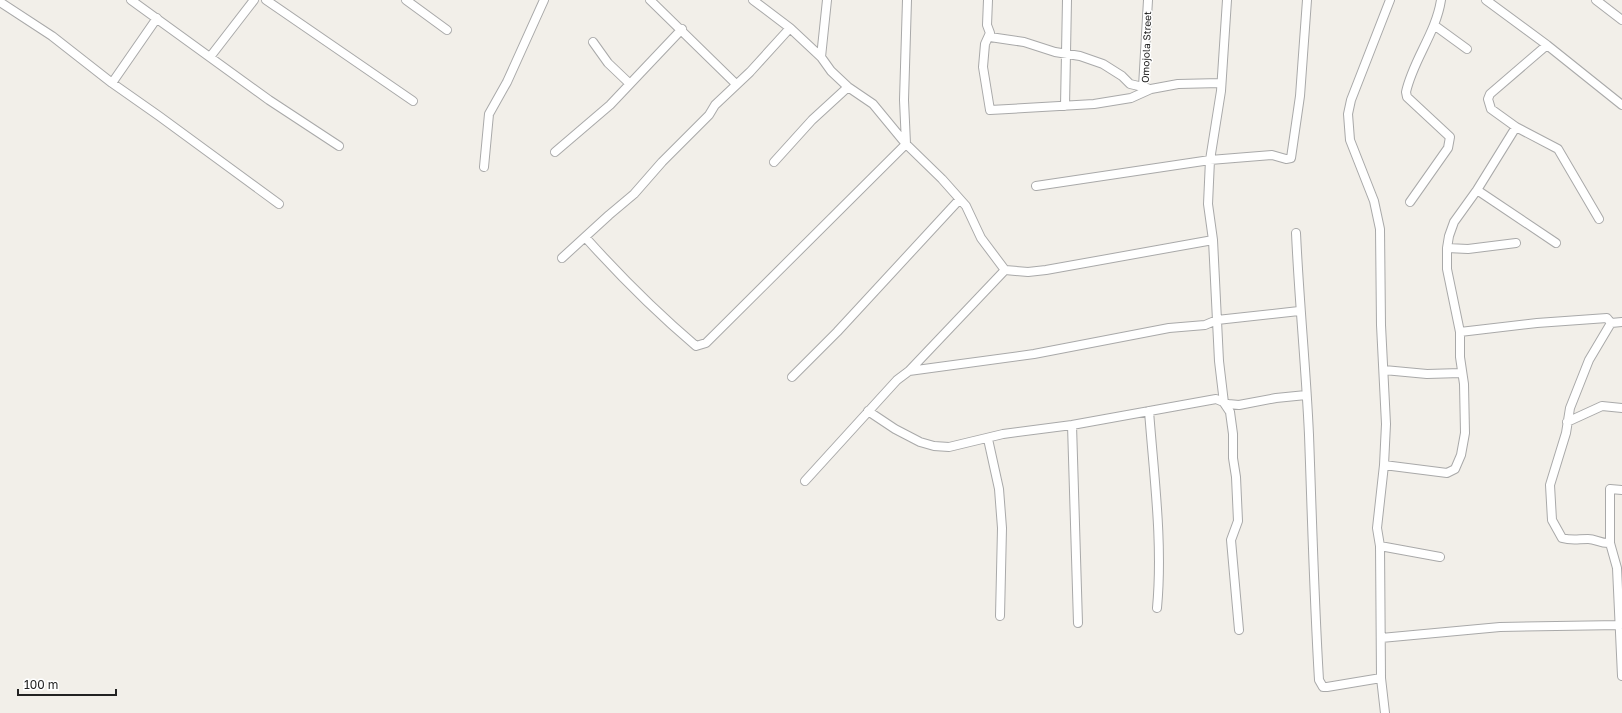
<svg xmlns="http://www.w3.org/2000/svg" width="1622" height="713" font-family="'Golos Text',sans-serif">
	<rect width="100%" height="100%" fill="#f2efe9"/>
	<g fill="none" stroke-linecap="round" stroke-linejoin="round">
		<defs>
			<path id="minor" d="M131,0L269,100L339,146
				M266,0L413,101
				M406,0L447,30
				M650,0L736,84
				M753,0L790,28L821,57L831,71L848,87L873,104L906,144L942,179L966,206L981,238L1005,270L1028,272L1046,270L1213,240
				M988,0L987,25L990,33L985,44L983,67L990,110L1094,104L1131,98L1151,89L1178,84L1221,83
				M1227,0L1221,91L1210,160L1208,204L1213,240L1219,361L1224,403L1230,412L1233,434V458L1236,477L1238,521L1231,540L1239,630
				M1486,0L1547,45L1622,105
				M1596,0L1622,20
				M0,2L52,36L112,83L159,116L279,204
				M1434,25L1467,49
				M990,37L1024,42L1055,52L1080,56L1103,64L1122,76L1130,84L1143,87
				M593,42L608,63L629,83
				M1547,45L1490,94L1488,99L1491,109L1516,127L1558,149L1599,219
				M210,57L254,0
				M821,57L827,0
				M112,83L157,18
				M1147,88L1143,87L1148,0
				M1065,106L1067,0
				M555,152L610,105L682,29
				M774,162L812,120L848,87
				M484,167L489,114L507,82L544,0
				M1036,186L1210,160L1272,155L1286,159L1291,158L1300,96L1307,0
				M1477,190L1556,243
				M1410,202L1448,148L1450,137L1407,97L1406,92C1413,60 1436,33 1441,0
				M1296,233C1299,300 1306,368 1309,435C1312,517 1314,598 1319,680L1323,687H1327L1381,678
				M585,237C620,276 656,312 696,346L706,343L906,144L904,100L907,0
				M1447,248L1468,249L1516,243
				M562,258L609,215L634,194L662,162L709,115L715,105L750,72L790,28
				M1611,323L1622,322
				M1460,332L1537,323L1607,318L1611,323L1589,360L1570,408L1566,433L1550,485L1552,520L1562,538C1572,541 1578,539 1588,539C1596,539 1601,544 1610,543
				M1384,370L1427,374L1461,373
				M909,371L1034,354L1169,328L1205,325L1217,320L1299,311
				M792,377L837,332L959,200
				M868,411L895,429L920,442L934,446L949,447L1003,434L1072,425L1216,399L1228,404L1239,405L1276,398L1306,395
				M1149,411C1154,477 1163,543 1157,608
				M1567,422L1602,406L1622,408
				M1072,425L1078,623
				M988,439L999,489L1002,528L1000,616
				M1384,465L1447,473L1455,469L1461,455L1465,433L1464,384L1460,357V332L1447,269V248L1449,236L1454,222L1477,190L1516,127
				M805,481L897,380L909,371L1005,270
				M1622,490L1610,489V543L1617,568L1622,676
				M1380,546L1440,557
				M1381,638L1500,627L1620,625
				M1385,713L1381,678L1380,546L1377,528L1384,465L1386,424L1381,325L1380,229L1374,201L1350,140L1348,114L1351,100L1390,0"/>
		</defs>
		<use href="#minor" stroke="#a9a9a9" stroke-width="10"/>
		<use href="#minor" stroke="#fff" stroke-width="8"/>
	</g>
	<g text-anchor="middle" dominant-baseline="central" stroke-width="3" stroke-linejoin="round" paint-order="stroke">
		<g font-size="10" fill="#222" stroke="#fff">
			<text transform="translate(1146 47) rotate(-88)">Omojola Street</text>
		</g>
	</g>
	<path d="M18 689v6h98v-6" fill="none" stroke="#222222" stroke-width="2"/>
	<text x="24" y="689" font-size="12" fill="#222222" stroke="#ffffff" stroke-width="3" paint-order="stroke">100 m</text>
</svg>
